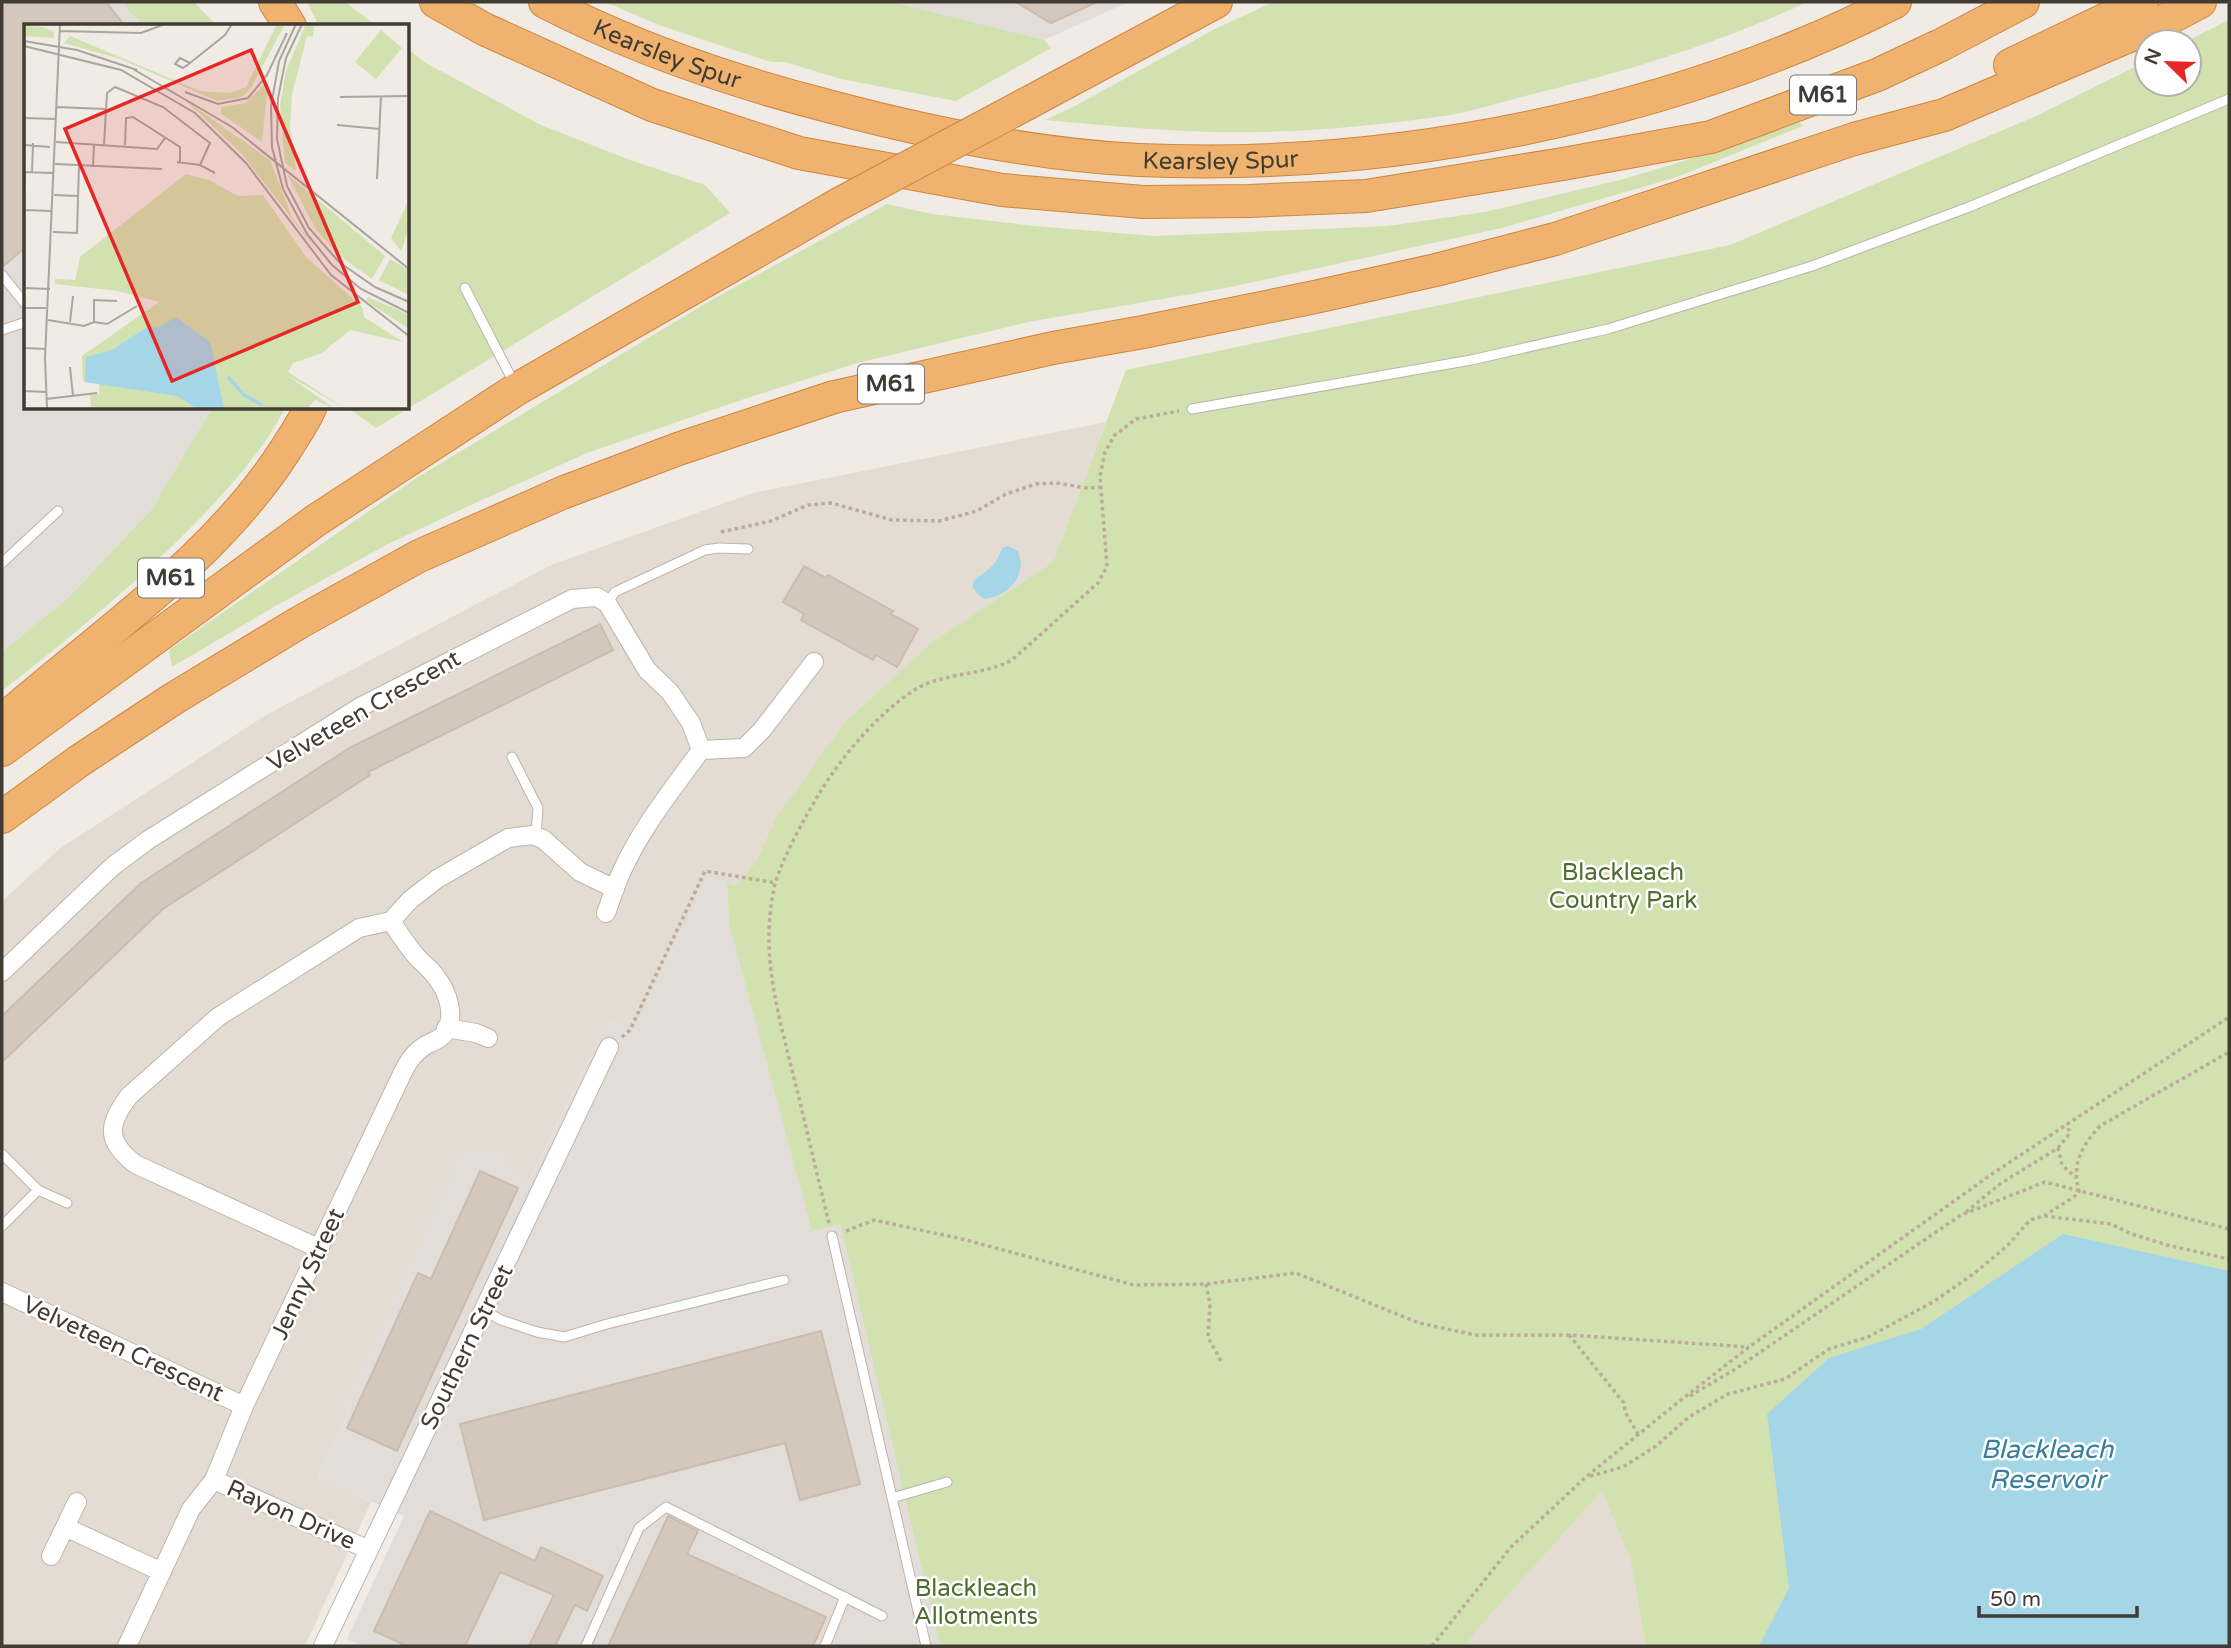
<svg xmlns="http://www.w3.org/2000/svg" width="2231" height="1648" font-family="'Varela Round',sans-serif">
	<rect width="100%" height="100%" fill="#f0ebe4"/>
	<path fill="#e4dcd2" d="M1106,422L1053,562L932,642L844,723L776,818L755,863L736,886L709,877L634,1031L608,1020L526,1188L499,1152L343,1409L348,1412L318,1477L371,1502L305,1646H2V901L59,849L266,715L551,565L753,493Z
		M1602,1491L1630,1559L1646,1646H1465L1476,1629Z"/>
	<path fill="#e2ddd9" d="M2,2H122L142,26H26V408H212L151,510L68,598L2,652Z
		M892,2H1129L1044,40Z
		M709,877L727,883L729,924L812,1230L840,1224L940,1646H361L347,1639L404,1516L318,1478L348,1412L342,1409L465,1147L499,1152L527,1187L608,1020L634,1031Z"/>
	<path fill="#d2e1b0" d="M122,2H194L217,26H142Z
		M307,2H345L377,26H319Z
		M605,2H892L1044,40L1051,48L956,101L841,79L785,62H771L659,25Z
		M1273,2H1807C1718,44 1621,73 1525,96C1498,103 1470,112 1443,116C1367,127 1286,134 1209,132C1154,130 1100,125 1045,120L1075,106L1215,29Z
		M2229,20V1646H1646L1630,1559L1602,1491L1477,1629L1465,1646H940L840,1224L812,1231L729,924L727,883L736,886L755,863L776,818L844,723L932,642L1053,562L1126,370L1730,245L2034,117L2147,61V84H2189V42H2185Z
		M408,49L426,63L541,125L630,160L705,185L730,213L376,428L348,408H408Z
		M1799,122L1803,126L1677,177L1502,228L1226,288L1028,322L857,363L744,399L587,453L475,503L386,545L272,608L172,667L169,650L418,477L713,299L887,204L932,214L1034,226L1154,236L1388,226L1485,212L1620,180L1714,152Z
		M212,408H285C265,448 234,482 204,514C142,579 72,636 2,691V652L68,598L151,510Z"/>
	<path fill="#a5d6e8" d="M1008,546L1018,551C1028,577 1008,596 984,599C960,582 980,578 991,567C997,562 999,555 1002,548Z
		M2063,1234L2229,1271V1646H1759L1789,1588L1767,1414L1829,1358L1921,1329Z"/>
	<path fill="#d4c8bd" stroke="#cbbcae" stroke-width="2" d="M2,2H106L125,26H26V247L2,267Z
		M1016,2H1097L1051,23Z
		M804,566L826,578L828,575L893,611L891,614L918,629L897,667L876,655L873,660L801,620L804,614L783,602Z
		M600,624L613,650L368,772L370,775L163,909L2,1062V1016L141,883L351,747Z
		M480,1171L518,1188L397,1451L347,1428L418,1273L431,1279Z
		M821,1331L860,1484L800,1500L785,1443L484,1520L460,1424Z
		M430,1511L535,1561L541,1547L603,1576L587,1611L575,1605L555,1646H529L554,1595L500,1572L465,1646H407L374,1631Z
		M668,1516L698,1531L687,1554L826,1617L813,1646H608Z"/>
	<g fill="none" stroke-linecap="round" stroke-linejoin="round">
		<defs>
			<path id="service" d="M2,275L26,305
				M465,288L514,383
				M2,330L26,322
				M1192,409L1471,360L1608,329L1812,266L1969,207L2229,99
				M2,563L58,511
				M607,603L615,592L705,550L719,548L748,549
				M512,757L538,808L536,836
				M2,1154L38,1190L2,1226
				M38,1190L67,1203
				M832,1236L926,1646
				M485,1311L501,1320L537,1332L564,1337L607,1324L784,1280
				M892,1498L947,1482
				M586,1646L639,1528L666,1507L882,1616
				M825,1646L845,1597"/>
			<path id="minor" d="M606,913C611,900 615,886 621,873C641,828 672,790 701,750L744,748L762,730L814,662
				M2,972L113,866L148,840L360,707L572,599L597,597L607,603L647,670L670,692L691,723L701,750
				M446,1028L476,1033L488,1038
				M320,1249L135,1164C106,1141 107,1125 129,1096L218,1017L359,928L391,921L410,900L437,879L508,838L532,835L543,839L580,872L615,889
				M2,1292L244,1406
				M214,1480L369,1550
				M65,1527L162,1572
				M51,1556L77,1502
				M127,1646L191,1509L214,1480L244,1406L402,1074C408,1062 414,1052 426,1045C433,1041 440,1040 445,1033C456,1016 448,992 436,977C431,969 423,964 417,957C407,946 399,933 391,921
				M323,1646L609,1047"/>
			<g id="motorway">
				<path d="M275,2L290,26"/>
				<path d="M436,2L484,29L652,105L799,153L1002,190L1143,202L1249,201L1366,196L1563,164L1711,137L1877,75L1941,45L2023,2"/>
				<path id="s1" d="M545,2C634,48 731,81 828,106C929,133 1035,155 1139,160C1391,171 1670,116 1895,2"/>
				<path d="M2010,65L2142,2"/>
				<path d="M1028,103L1216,2"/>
				<path d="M2,721C100,635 215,560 286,449C294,436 304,422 310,408"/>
				<path d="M2,750L315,521L517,389L839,204"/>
				<path d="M2,817L79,761L173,699L300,622L419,556L562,493L678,449L834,397L1053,348L1143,332L1315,297L1436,270L1555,239L1854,139L1944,115L2164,21L2200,2"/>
			</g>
		</defs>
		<use href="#service" stroke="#bdb4aa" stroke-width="11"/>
		<use href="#minor" stroke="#bdb4aa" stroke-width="20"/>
		<use href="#motorway" stroke="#ce8640" stroke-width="34"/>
		<path stroke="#bbab9a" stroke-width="3.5" stroke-dasharray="3.5 3.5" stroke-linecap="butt" d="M721,532L771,521L808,505L831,503L892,520L939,521L977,511L1006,494L1036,484L1056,483L1087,488L1100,487
			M622,1037L630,1030L705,871L776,883
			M2058,1148L2070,1133L2067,1124
			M1966,1212L2000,1184L2058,1148L2062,1165L2076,1178
			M2044,1216L2074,1197L2079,1191C2071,1164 2082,1146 2100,1126L2229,1052
			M829,1223C817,1175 806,1126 794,1078C778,1012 759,953 775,884C782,859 805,817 819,794C842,756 878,713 916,689C945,672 982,676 1012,660L1098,583L1107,567L1100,476L1105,452L1115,435L1136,419L1179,411
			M846,1231L874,1220L962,1239L1134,1285L1206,1284L1296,1273L1419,1323L1475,1335H1569L1749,1347
			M1206,1284L1210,1304L1208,1337L1222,1363
			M1569,1335L1624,1403L1625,1412L1638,1434
			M1690,1396L1737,1368L1961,1215L2045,1182L2229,1229
			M1590,1476L1623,1467L1656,1446L1689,1417L1728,1394L1785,1379L1829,1349L1868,1337L1933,1302L1976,1272L2007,1246L2030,1220L2044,1216L2111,1224L2129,1233L2167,1245L2229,1259
			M1432,1646L1511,1547L1587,1476L1676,1404L1749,1347L1992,1174L2229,1017"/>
		<use href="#service" stroke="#fff" stroke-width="9"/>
		<use href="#minor" stroke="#fff" stroke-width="18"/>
		<use href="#motorway" stroke="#f0b36f" stroke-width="32"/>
		<defs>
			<path id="motorway-bridge" d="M839,204L1028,103"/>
		</defs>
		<use href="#motorway-bridge" stroke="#ce8640" stroke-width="34" stroke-linecap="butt"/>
		<use href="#motorway-bridge" stroke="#f0b36f" stroke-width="32"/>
	</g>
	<g text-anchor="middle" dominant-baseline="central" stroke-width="5" stroke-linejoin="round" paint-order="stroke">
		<g fill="#fff" stroke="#7b7671" stroke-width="2">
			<rect x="1790" y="75.5" width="66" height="39" rx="5"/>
			<rect x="858" y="364.5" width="66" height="39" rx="5"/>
			<rect x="138" y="558.5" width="66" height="39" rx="5"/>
		</g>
		<g font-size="23" font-weight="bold" fill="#423b34">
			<text x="1823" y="95">M61</text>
			<text x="891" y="384">M61</text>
			<text x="171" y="578">M61</text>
		</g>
		<g font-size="24" fill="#423b34" stroke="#fff">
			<text stroke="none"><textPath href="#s1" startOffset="133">Kearsley Spur</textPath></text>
			<text stroke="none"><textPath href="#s1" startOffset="700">Kearsley Spur</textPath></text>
			<text transform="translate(364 711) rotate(-30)">Velveteen Crescent</text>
			<text transform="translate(308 1274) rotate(-65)">Jenny Street</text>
			<text transform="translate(467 1347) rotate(-64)">Southern Street</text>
			<text transform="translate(123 1349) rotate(25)">Velveteen Crescent</text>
			<text transform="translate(291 1515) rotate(24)">Rayon Drive</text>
		</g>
		<g font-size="24" fill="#4e6d2e" stroke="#fff">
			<text x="1623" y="872">Blackleach<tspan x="1623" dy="28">Country Park</tspan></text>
			<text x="976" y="1588">Blackleach<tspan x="976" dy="28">Allotments</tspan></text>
		</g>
		<g font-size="26" font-style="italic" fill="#367e9c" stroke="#fff">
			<text x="2047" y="1449">Blackleach<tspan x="2047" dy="30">Reservoir</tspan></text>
		</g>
	</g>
	<g transform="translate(24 24)">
		<rect width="385" height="385" fill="#f0ebe4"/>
		<path d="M253,0H261L227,64L218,73L193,77L96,35L40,19L46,12L176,67L205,69L222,63ZM282,0H290L289,13L283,12L268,70L266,102L272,147L261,139L256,81L262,47ZM0,2L19,3L30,8V14L0,12ZM357,6L378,24L352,55L331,38ZM242,59L244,60L238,118L196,89L198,83L222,79ZM161,76L246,136L268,193L299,235L217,129ZM162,150L185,156L214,172L239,171L282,233L338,283L340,293L379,318L326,306L298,329L269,339L264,348L322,385L263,351L311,385L291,376L283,385H67L66,371L75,370V360L59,357L58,332L135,278L94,267L31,260V255L51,256L56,233ZM263,150L361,232L348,255L316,232L292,206ZM385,175V205L377,227L367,214ZM366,235L385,246V271L355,256ZM344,273L385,291V305L342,277Z" fill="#d2e1b0"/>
		<path d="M152,293L186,318L200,385H173L153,372L61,358L62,333L88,326L123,303L133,304Z" fill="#a5d6e8"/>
		<path fill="none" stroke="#a5d6e8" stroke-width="3.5" d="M204,353L220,371L238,381"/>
		<path fill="none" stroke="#aaa59e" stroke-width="2" d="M272,0L255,37L247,82L248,123L259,165L283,210L308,241L337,265L385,289M278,0L262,34L254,74L253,115L263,162L285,204L315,238L351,263L385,278M36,7L117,9L141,0M0,17L53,26L113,46M0,22L97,46L171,89L222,139L307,251L385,312M166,39L156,34L151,40L159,44L166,39L201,11L208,0M109,45L208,103L385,245M161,68L194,80L224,74L243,51L263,9M316,73L385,72M33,83L81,85M0,94L32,95M313,101L356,105M32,118L133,125L141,114M0,121L26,123M80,121L83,69L91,63L139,83L186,119L176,141M101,121L102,94L109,93L156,123V138M153,138L176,141L191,149M31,140L138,145M69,142L70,121M0,148L29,149M8,148L9,119M353,155L357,72M30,171L54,172M0,173L1,148M0,186L27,187M29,208L53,209L55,141M0,264L26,265M0,284H22M24,296L60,302L70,298L83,300L113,282M46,298L49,272M70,298V276L93,277M0,324L22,325M46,343L49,372M0,367L22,368M22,375L73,369M23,385L21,334L36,0"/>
		<path fill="#e62825" fill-opacity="0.15" stroke="#e62825" stroke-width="3.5" d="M227,26L334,278L148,357L41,105Z"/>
		<rect width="385" height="385" fill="none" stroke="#423b34" stroke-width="3.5"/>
	</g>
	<rect width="2231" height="1648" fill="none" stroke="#423b34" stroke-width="7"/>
	<g transform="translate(2168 63) rotate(293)"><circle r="33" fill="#ffffff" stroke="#b3b1ae" stroke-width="2"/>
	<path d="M0-5L12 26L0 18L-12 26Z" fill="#e62825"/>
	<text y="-10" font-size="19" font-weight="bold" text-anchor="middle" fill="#423b34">N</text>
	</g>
	<path d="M1979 1606v10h158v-10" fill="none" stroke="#423b34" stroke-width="3.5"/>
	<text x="1990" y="1606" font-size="21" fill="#423b34" stroke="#ffffff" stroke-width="5" paint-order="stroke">50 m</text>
</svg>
